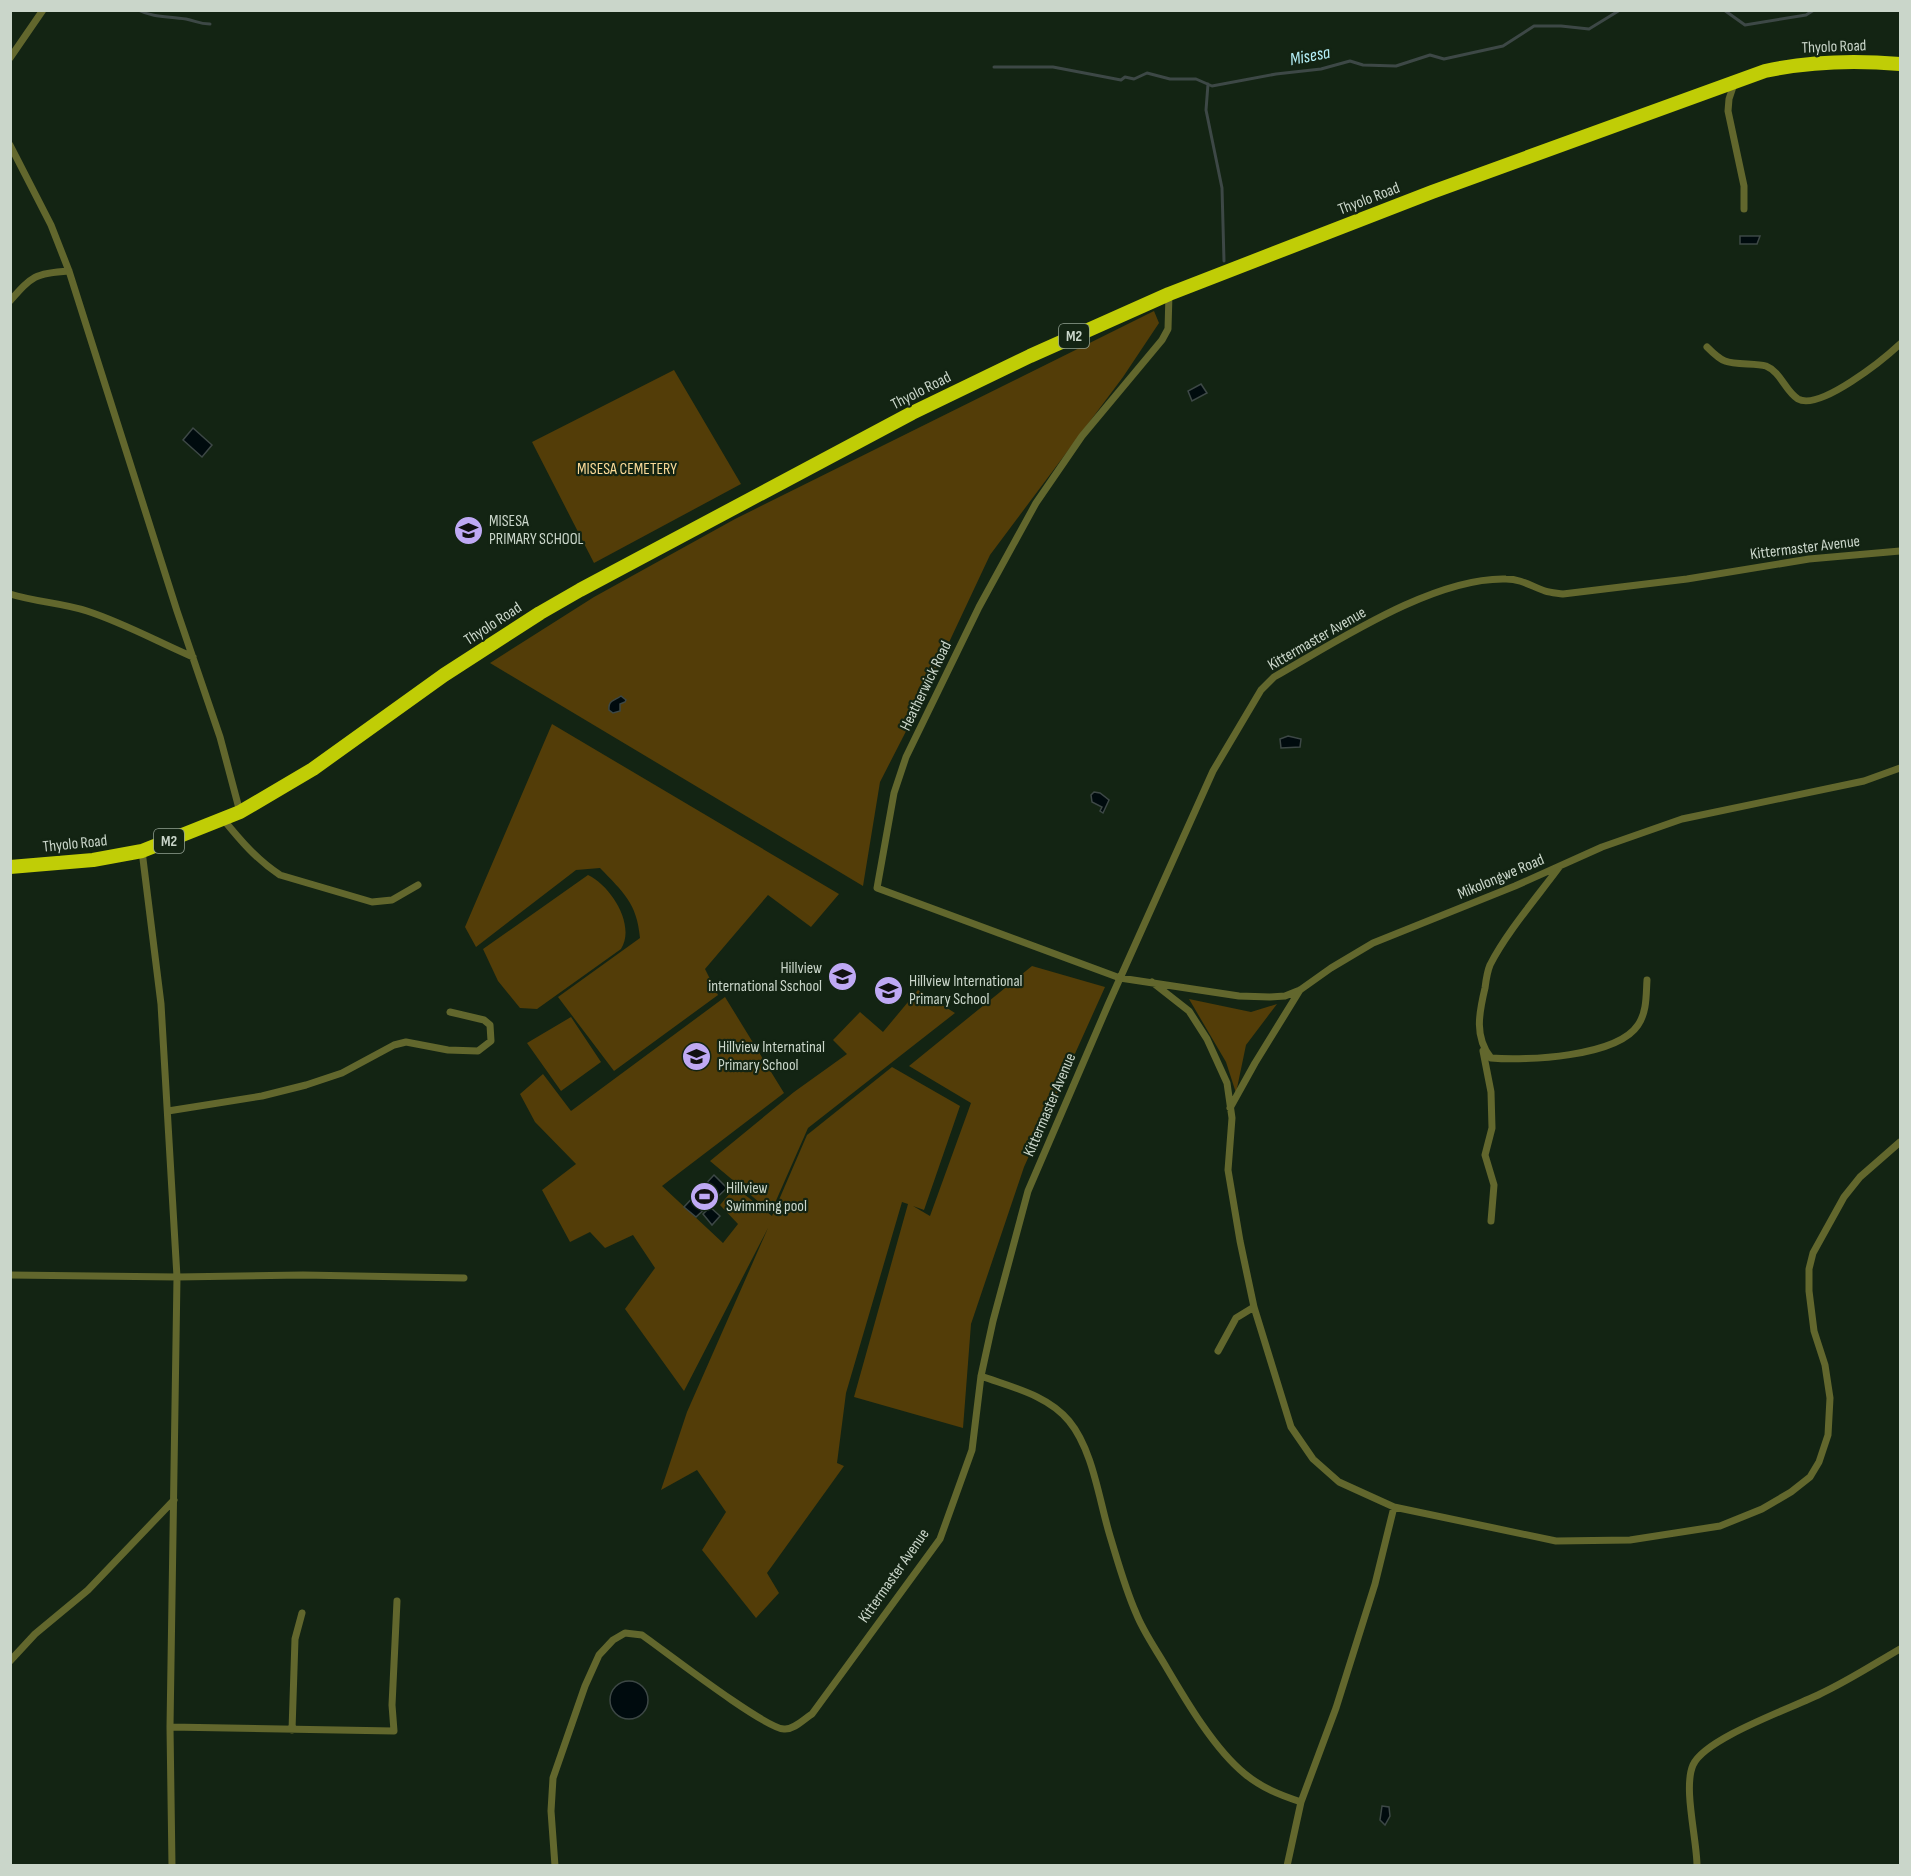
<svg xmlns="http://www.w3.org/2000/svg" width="1911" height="1876" font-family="'Sofia Sans Condensed',sans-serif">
	<rect width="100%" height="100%" fill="#132413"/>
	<path fill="#533d08" d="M1154,311L1159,323L1123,377L990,555L921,702L880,782L863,886L490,663L594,597L735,519Z
		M674,370L741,484L594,563L532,442Z
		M552,724L839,894L811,927L768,895L705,969L718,995L614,1071L558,997L640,938C637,903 623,892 600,868L576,870L476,947L465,927Z
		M588,875C611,886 636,925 621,949L537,1009L520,1008L498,981L483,949Z
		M1032,966L1105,987L1024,1167L971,1324L963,1428L854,1397L908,1204L902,1202L846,1393L837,1463L844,1466L767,1573L779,1593L756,1618L702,1550L726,1512L697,1470L661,1490L687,1412L768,1228L684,1391L625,1309L655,1268L633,1235L605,1248L590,1232L570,1242L542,1190L576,1164L535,1122L520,1094L543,1074L571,1111L725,997L784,1093L662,1186L723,1243L738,1224L720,1205L735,1187L772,1216L807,1135L892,1067L960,1106L924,1210L913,1206L930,1216L971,1103L909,1066Z
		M918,990L955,1013L808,1128L771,1212L710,1161L794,1092L847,1054L833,1040L860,1012L883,1032Z
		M1189,999L1251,1012L1277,1004L1246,1045L1236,1093L1226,1062Z
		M571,1017L601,1062L561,1091L527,1043Z"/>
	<path fill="#000b0e" stroke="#3d4846" stroke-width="1.5" d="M1740,236H1760L1757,244H1740Z
		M1201,384L1207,393L1192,401L1188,391Z
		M193,428L212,445L202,457L183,440Z
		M621,696L626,700L625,702L620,704V711L613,713L609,710C608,700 614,701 621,696Z
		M1288,736L1301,739L1300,747L1281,748L1280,739Z
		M1094,792L1100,793L1109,800L1103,813L1100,811L1102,807L1092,802L1091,795Z
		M714,1175L727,1188L696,1217L684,1207Z
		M710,1207L720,1216L712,1225L703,1214Z
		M610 1700a19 19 0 1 1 38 0a19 19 0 1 1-38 0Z
		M1382,1806L1389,1807L1390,1816L1385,1825L1380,1820Z"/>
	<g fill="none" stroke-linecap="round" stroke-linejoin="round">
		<path stroke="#3d4846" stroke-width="3" d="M138,10C154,18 169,16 186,19C196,21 199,24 210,24
			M1724,10L1745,25L1806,15L1814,10
			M994,67H1053L1121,80L1125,77L1134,79L1147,73L1170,79H1196L1212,86L1276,74L1321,69L1350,61L1363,65L1396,66L1430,55L1444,59L1503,46L1534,26H1561L1589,29L1620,10
			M1208,84L1206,110L1222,188L1224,261"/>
		<path stroke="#62672d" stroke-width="7" d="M10,58L43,10
			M1734,84L1729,99L1728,111L1744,186V209
			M10,145L51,225L69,271L177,611L220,737L240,812
			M1169,294L1168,329L1162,340L1082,436L1036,503L979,607L906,757L894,793L877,888L1120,978L1239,996L1270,997L1285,996L1300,990L1331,968L1373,943L1515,886L1602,847L1682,819L1864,781L1900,768
			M10,301C32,276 35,273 69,271
			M1707,347C1712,352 1719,359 1725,361C1735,365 1756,363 1766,366C1781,372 1785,391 1798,399C1820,411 1884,359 1900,344
			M10,594C36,602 62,603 87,611C124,623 158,642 193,657
			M223,819C240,840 257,860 280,875L372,902L392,900L418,885
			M142,851L161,1004L177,1277L170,1727L172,1866
			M1560,866C1538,896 1506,933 1490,965C1487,972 1486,980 1485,988C1479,1013 1474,1037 1491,1058C1526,1061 1617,1057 1638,1025C1647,1012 1646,995 1647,980
			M1152,982L1189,1011L1207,1039L1227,1083L1232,1118L1228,1170L1240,1241L1254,1307L1291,1427L1313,1459L1339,1482L1394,1507L1556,1541L1630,1540L1720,1526L1762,1509L1791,1492L1810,1477L1819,1462L1828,1435L1830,1398L1825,1365L1814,1331L1809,1291V1269L1813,1253L1844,1197L1860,1177L1900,1142
			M1483,1051L1491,1092L1492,1128L1485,1155L1494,1185L1491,1221
			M1230,1108L1255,1063L1300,990
			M168,1111L262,1096L306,1085L342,1073L394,1045L406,1042L448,1050L478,1051L491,1041L490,1025L484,1020L450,1012
			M10,1275L177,1277L303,1275L464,1278
			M1218,1351L1236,1318L1254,1307
			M981,1376C1011,1387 1048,1395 1069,1421C1093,1450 1099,1500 1110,1536C1118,1562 1125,1588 1136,1613C1143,1631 1155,1648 1165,1665C1185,1699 1214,1749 1245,1774C1262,1788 1280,1795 1301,1802
			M10,1661L35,1634L88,1590L174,1500
			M170,1727L394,1731L392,1705L397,1601
			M292,1730L295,1639L302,1613
			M555,1866L551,1811L553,1778L585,1686L599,1655L613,1640L625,1633L642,1635C666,1652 764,1728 784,1729C794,1730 804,1719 812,1714L940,1539L972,1450L981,1376L993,1321L1028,1191L1108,1005L1213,771L1261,690L1274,677C1336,642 1433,577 1506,579C1521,579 1531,586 1545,591C1551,593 1557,593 1563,594L1687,579L1809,559L1900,551
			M1287,1866L1301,1802L1336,1708L1375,1584L1394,1507
			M1697,1866C1697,1839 1683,1788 1693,1765C1705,1738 1792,1708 1820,1694C1848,1681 1874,1664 1900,1649"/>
		<path stroke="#c0cd06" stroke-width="14" d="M10,867L93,860L142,851L240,812L313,769L444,675L540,613L580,590L912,413L1030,356L1169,294L1432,192L1765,71C1811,61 1854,60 1900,64"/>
	</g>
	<defs>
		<symbol id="school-disc" viewBox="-11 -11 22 22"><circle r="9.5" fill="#bfa9f4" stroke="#132413"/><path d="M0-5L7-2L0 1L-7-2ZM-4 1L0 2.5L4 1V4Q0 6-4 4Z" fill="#111"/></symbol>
		<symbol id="stadium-disc" viewBox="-11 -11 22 22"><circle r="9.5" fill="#bfa9f4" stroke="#132413"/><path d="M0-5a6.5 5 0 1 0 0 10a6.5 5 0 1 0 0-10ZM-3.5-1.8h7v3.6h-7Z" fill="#111"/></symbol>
	</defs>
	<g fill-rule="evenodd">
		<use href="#school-disc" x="452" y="514" width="33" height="33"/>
		<use href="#school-disc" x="826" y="960" width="33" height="33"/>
		<use href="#school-disc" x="872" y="974" width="33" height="33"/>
		<use href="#school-disc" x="680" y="1040" width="33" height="33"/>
		<use href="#stadium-disc" x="688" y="1180" width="33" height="33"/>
	</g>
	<g text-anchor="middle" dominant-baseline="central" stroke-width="4.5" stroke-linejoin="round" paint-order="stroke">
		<g fill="#132413" stroke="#93a193" stroke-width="1.5">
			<rect x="1059" y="324" width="30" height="24" rx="4.5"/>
			<rect x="154" y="829" width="30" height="24" rx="4.5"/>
		</g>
		<g font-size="15" font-weight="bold" fill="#cad6ca">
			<text x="1074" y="336">M2</text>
			<text x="169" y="841">M2</text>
		</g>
		<g font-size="16" fill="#cad6ca" stroke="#132413">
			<text transform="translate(1834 47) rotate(-2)">Thyolo Road</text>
			<text transform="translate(1369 199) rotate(-21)">Thyolo Road</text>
			<text transform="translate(921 391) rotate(-27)">Thyolo Road</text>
			<text transform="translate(1805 548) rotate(-7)">Kittermaster Avenue</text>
			<text transform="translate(493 624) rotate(-33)">Thyolo Road</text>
			<text transform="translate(1317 639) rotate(-30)">Kittermaster Avenue</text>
			<text transform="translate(926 686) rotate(-64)">Heatherwick Road</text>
			<text transform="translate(75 844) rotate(-6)">Thyolo Road</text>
			<text transform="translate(1501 877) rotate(-23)">Mikolongwe Road</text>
			<text transform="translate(1050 1105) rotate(-67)">Kittermaster Avenue</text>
			<text transform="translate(894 1576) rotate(-55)">Kittermaster Avenue</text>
		</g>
		<g font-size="16" fill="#fbda98" stroke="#132413">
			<text x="627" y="469">MISESA CEMETERY</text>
		</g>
		<g font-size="16" fill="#cad6ca" stroke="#132413" text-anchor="start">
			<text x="489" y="521">MISESA<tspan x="489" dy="18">PRIMARY SCHOOL</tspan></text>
			<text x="822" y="968" text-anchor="end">Hillview<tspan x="822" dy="18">international Sschool</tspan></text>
			<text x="909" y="981">Hillview International<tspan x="909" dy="18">Primary School</tspan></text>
			<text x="718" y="1047">Hillview Internatinal<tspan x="718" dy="18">Primary School</tspan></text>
			<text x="726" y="1188">Hillview<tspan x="726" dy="18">Swimming pool</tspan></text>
		</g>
		<g font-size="18" font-style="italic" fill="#b4eff7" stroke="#132413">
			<text transform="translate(1310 56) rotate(-11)">Misesa</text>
		</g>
	</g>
	<rect width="1911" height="1876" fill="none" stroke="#cad6ca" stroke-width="24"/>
</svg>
